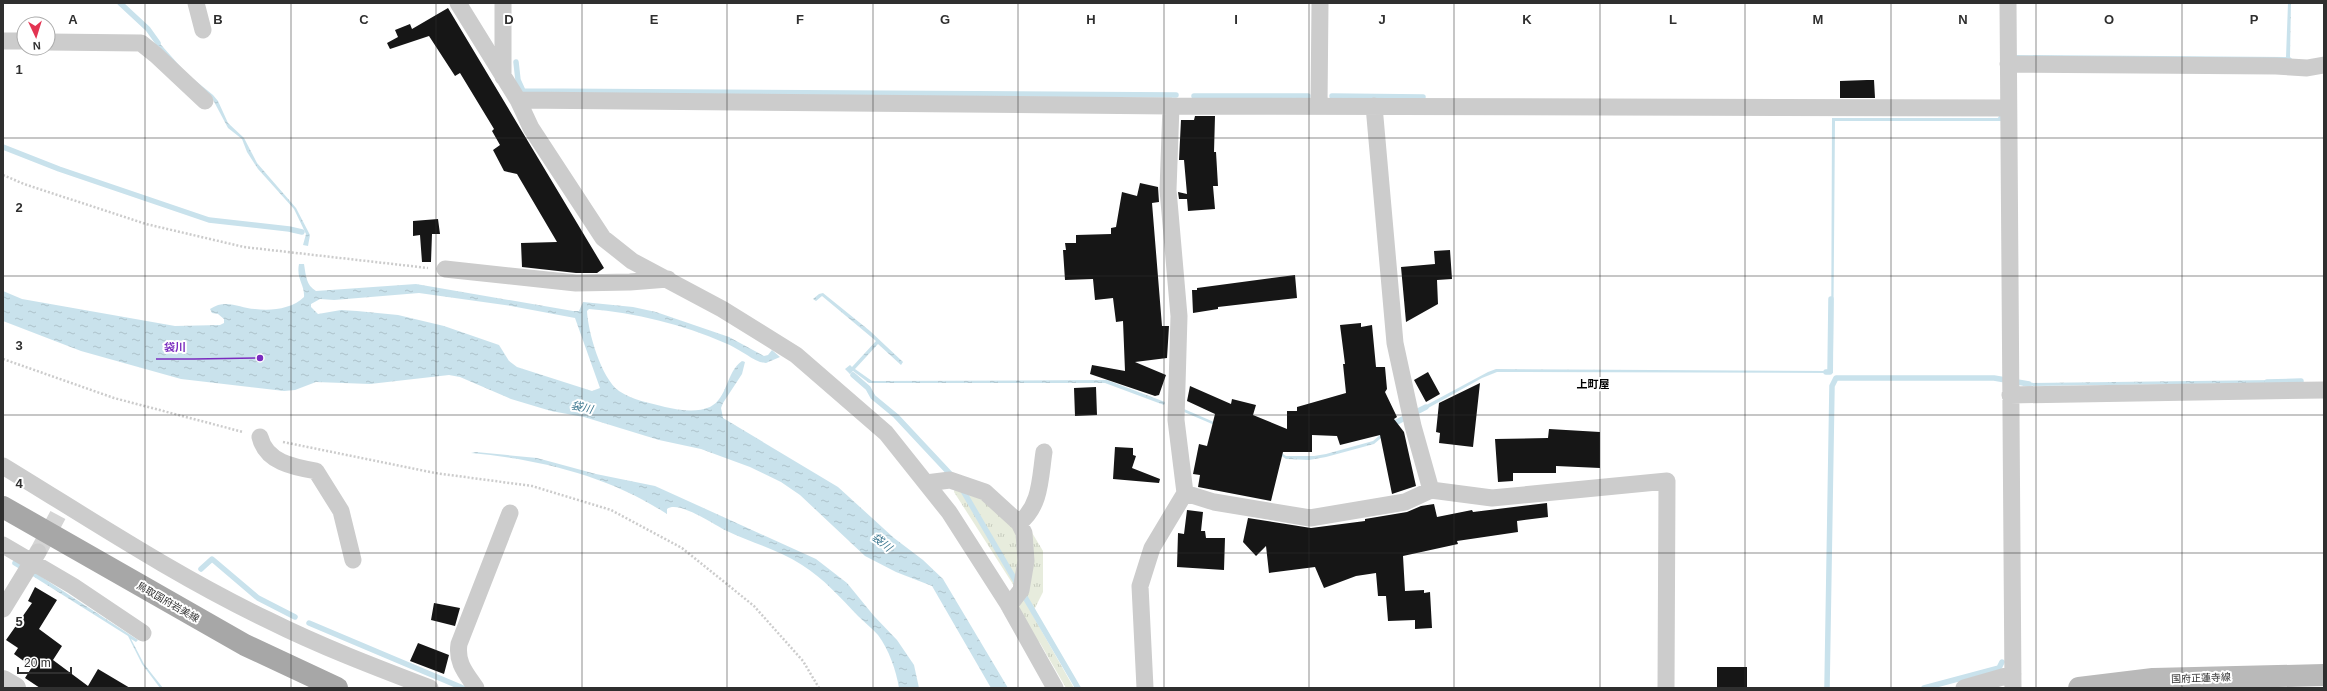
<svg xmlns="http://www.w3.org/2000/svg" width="2327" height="691" font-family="Arial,'Noto Sans JP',sans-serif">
	<defs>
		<pattern id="grass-tufts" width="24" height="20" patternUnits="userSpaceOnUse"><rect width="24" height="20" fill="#e7ecdd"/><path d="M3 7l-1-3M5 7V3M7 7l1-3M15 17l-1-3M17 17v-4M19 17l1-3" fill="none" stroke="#c6cbbe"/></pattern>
		<pattern id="water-ripples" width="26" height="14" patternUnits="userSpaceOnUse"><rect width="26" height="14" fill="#c9e2ec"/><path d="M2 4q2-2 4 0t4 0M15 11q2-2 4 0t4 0" fill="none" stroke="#adc2cb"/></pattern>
	</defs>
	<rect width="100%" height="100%" fill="#fff"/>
	<path fill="url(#grass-tufts)" d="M955,487L978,492L1014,525L1021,557L1016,589L954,492Z
		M1028,526L1043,551V592L1032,614L1074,688H1066L1040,643L1028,634L1015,609Z"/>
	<path fill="url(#water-ripples)" fill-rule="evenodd" d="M2288,3H2291L2290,57L2292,59L2016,58V55L2286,57Z
		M155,38L186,73L213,95L218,101L228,123L244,138L257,163L296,208L310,235L308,246L303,245L306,234L294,209L258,169L247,152L242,139L228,128L211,96L182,73L153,40Z
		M1999,116H2001V121H1835L1833,373L1497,372L1482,378L1421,412L1419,409L1488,372L1496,369L1828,371L1831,369L1832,118H1998Z
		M299,264H304C306,276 306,285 316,291L416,284L573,311H579L583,302L633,307L656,312L729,337L764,356L768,355L772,350L780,357L766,363L760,362C748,357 738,348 725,343C682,324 636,313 589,309L587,311C588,332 601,378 619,391C632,400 650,403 665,407C679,410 696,413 710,407C728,398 726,372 742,361L745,362L742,374L723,403L721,408L723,418L838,487L894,538L923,560L943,579L1008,688H991L932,586L896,572L865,556L800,495L781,482L750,467L701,449L659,440L584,417L551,411L511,399L460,377L449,375L370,384L316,382L295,390L284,391L181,379L81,351L3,321V291L22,299L175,326L220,325L224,323V319L218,314L212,313L210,309C226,298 239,308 255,309C271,311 292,309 304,297C305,285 296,279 299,264ZM419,293L511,306L575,318L600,388L592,391L517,367L509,361L499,345L444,326L398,315L357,311L341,310L318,314L311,307V304L320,299L334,300Z
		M823,293L870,331L903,362L901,365L878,344L855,369L872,381L1107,380L1165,402L1164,405L1105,383H869L853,371L850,374L845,369L850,365L852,367L876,341L822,296L816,301L813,299L819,294Z
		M2274,380V383L2023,386L2022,383Z
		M1184,409L1276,449L1286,456H1314L1326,454L1373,441L1399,419L1400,422L1374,444L1326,457L1309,460L1286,459L1273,450L1184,412Z
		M476,452L537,458L596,474L655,486L816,559L847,583L874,616L897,640L914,665L919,688H899C896,670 889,650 878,635C872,628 864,622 858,616C841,598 823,578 802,565C779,550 752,543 727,531C714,525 679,500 667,509V514C609,476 539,459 471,453Z
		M34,572L138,640L136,642L131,639L144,664L163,688H160L142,664L128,636L31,575Z"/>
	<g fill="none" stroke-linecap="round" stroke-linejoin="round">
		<path stroke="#c9e2ec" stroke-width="5.5" d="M120,3L148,29L158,43
			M516,62L518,80L523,91L1176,95
			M1194,96H1308
			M1332,96L1423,97
			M3,147L59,169L209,220L289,229L302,232
			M1826,372H1830L1831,299
			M853,375L868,388L873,397L896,416L953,477
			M2267,382L2301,381
			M1393,424L1426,407
			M962,489L1018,585
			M15,563L20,566
			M201,569L212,559L258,598L295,617
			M1022,592L1078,688
			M309,623L463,688
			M1827,688L1832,386L1836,378H1994L2029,384
			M1924,688L1999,668L2002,662"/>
	</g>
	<path fill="#161616" d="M448,8L604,268L597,273H576L522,267L521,243L557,242L517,174L504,171L493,150L500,145L492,131L494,129L460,73L455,76L429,36L390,49L387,43L398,37L395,30L410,24L412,29Z
		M1867,80H1874L1875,98H1840V81Z
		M1195,116H1215L1214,152H1216L1218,186H1213L1215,209L1188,211L1187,199H1179L1178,192L1187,194L1184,160H1179L1181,120H1194Z
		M1140,183L1158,187L1159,202L1152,203L1162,326H1169L1167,358L1135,362L1166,375L1159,395L1155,396L1090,374L1092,365L1125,371L1123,321L1116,322L1113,298L1095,300L1093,279L1065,280L1063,250H1066L1065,243H1076V235L1111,234V228L1116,227L1122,192L1137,196Z
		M438,219L440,234H432L431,262H422L420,235L413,236V221Z
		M1450,250L1452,279L1437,280L1438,304L1406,322L1401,267L1435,264L1434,251Z
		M1295,275L1297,298L1218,307V309L1193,313L1192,290H1197V288Z
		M1361,323V327L1372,325L1376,367H1385L1387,389L1385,392L1397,417L1394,419L1404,432L1416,486L1392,494L1380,435L1340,445L1337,436L1312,435V452H1283L1271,501L1198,487L1200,475L1193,474L1199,444L1207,446L1215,414L1187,401L1190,386L1231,404L1232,399L1256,405L1253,415L1287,429V411H1297V407L1346,393L1343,364H1345L1340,325Z
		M1428,372L1440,394L1426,402L1414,380Z
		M1480,383L1473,447L1439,443L1440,433L1436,432L1439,403Z
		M1096,387L1097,415L1075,416L1074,388Z
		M1549,429L1600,432V468L1556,466V473H1513V481L1498,482L1495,439L1548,438Z
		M1115,447L1133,448V455L1136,456L1132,468L1160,479L1159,483L1113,479Z
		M1547,503L1548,517L1517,521L1518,532L1457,541L1458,544L1403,556L1405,591L1424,590V593L1430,592L1432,628L1415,629V620L1388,621L1386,596H1378L1376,573L1356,576L1324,588L1315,567L1269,573L1266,546L1256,556L1243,542L1248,518L1311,528L1365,521V519L1407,512L1421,506L1434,504L1437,517L1472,510L1473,512Z
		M1187,510L1203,512L1201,531H1205L1206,538H1225L1224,570L1177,567L1178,533L1184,534Z
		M35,587L57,600L39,629L62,646L53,660L88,686L98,669L130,688H40L25,678L32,667L14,654L18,648L6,640L32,603L28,601Z
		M434,603L460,608L455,626L431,620Z
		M418,643L449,655L444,674L410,661Z
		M1717,667H1747V688H1717Z"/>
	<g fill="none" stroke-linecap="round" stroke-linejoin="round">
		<path stroke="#d5d5d5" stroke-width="17" stroke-dasharray="17 8" stroke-linecap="butt" d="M38,552L59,513"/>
		<path stroke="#ccc" stroke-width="2.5" stroke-dasharray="2 2" stroke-linecap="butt" d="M3,175L24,184L146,224L244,247L428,268
			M3,359L114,398L243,432
			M283,442L435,473L532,486L611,510L682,548L754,606L803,661L819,688"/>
		<path stroke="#ccc" stroke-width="17" d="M196,3L203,30
			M458,3L518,100L531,128L603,238L632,261L722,309L796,355L886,433L949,512L1008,604L1055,688
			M2008,3L2013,688
			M3,41H24
			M48,42L141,43L156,55L205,101
			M2008,64L2276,66L2307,68L2324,65
			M503,77V3
			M518,100L1171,106L2008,108
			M1319,105L1320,3
			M1374,106L1395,343L1413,426L1431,490
			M445,269L576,283L630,282L668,279
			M2010,395L2324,390
			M260,437C266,462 293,467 316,471L341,511L353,560
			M3,466C90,519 176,576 268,620C320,646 375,667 430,688
			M926,483L950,480L985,492L1019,523L1024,533L1026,561L1021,590L1009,606
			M1185,493L1214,502L1310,518L1405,502L1431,490L1492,498L1667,481L1666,688
			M1019,523C1041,506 1040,478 1044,452
			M3,545L73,586L143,633
			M3,609L38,552
			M476,688C466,673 456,663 459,644L510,513
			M1145,688L1140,586L1152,548L1185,493L1176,420L1179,316L1168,190L1171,106
			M1964,688L2013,674"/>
		<path stroke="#ccc" stroke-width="22" d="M3,681L15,688"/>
		<path stroke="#b9b9b9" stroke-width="22" d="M2079,688L2153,679L2324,675"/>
		<path stroke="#a7a7a7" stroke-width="22" d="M3,507L245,645L337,688"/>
	</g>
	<path fill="none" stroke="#2f2f2f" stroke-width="1" stroke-opacity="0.55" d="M145,3V688M291,3V688M436,3V688M582,3V688M727,3V688M873,3V688M1018,3V688M1164,3V688M1309,3V688M1454,3V688M1600,3V688M1745,3V688M1891,3V688M2036,3V688M2182,3V688M3,138H2324M3,276H2324M3,415H2324M3,553H2324"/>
	<g text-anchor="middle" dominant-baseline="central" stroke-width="4" stroke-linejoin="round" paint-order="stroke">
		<g font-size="10" fill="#2f2f2f" stroke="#fff">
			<text transform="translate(168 602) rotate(30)">鳥取国府岩美線</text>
			<text transform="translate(2201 678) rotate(-2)">国府正蓮寺線</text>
		</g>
		<g font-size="11" font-weight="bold" fill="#000" stroke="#fff">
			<text x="1593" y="384">上町屋</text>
		</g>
		<g font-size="11" font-style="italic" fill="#3e7890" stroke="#fff">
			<text transform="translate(582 407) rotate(13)">袋川</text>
			<text transform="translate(882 542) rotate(39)">袋川</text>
		</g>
	</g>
	<g font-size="13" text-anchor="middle" font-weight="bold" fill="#2f2f2f" stroke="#fff" stroke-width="4" stroke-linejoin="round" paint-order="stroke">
		<text x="73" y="24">A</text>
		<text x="218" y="24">B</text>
		<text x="364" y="24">C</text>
		<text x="509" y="24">D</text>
		<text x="654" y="24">E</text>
		<text x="800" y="24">F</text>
		<text x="945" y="24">G</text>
		<text x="1091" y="24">H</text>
		<text x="1236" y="24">I</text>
		<text x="1382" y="24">J</text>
		<text x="1527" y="24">K</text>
		<text x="1673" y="24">L</text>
		<text x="1818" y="24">M</text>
		<text x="1963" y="24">N</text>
		<text x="2109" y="24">O</text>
		<text x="2254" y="24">P</text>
		<text x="19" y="74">1</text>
		<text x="19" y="212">2</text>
		<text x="19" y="350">3</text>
		<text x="19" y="488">4</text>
		<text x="19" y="626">5</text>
	</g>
	<path fill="none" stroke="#7b2cbf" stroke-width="1.5" d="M260 358L194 359H156"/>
	<circle fill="#7b2cbf" stroke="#fff" stroke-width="1.5" cx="260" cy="358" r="4"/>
	<g font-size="11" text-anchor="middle" font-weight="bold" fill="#7b2cbf" stroke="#fff" stroke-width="4" stroke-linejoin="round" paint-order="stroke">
		<text x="175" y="351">袋川</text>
	</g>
	<rect width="2327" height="691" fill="none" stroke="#2f2f2f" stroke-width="8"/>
	<g transform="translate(36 36) rotate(176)"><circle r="19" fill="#ffffff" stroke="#acacac"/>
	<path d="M0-3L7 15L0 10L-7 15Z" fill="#e33452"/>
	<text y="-6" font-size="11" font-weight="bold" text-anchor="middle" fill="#2f2f2f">N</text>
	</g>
	<path d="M18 667v6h53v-6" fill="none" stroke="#2f2f2f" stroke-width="2"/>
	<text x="24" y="667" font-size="12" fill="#2f2f2f" stroke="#ffffff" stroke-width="3" paint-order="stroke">20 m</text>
</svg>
